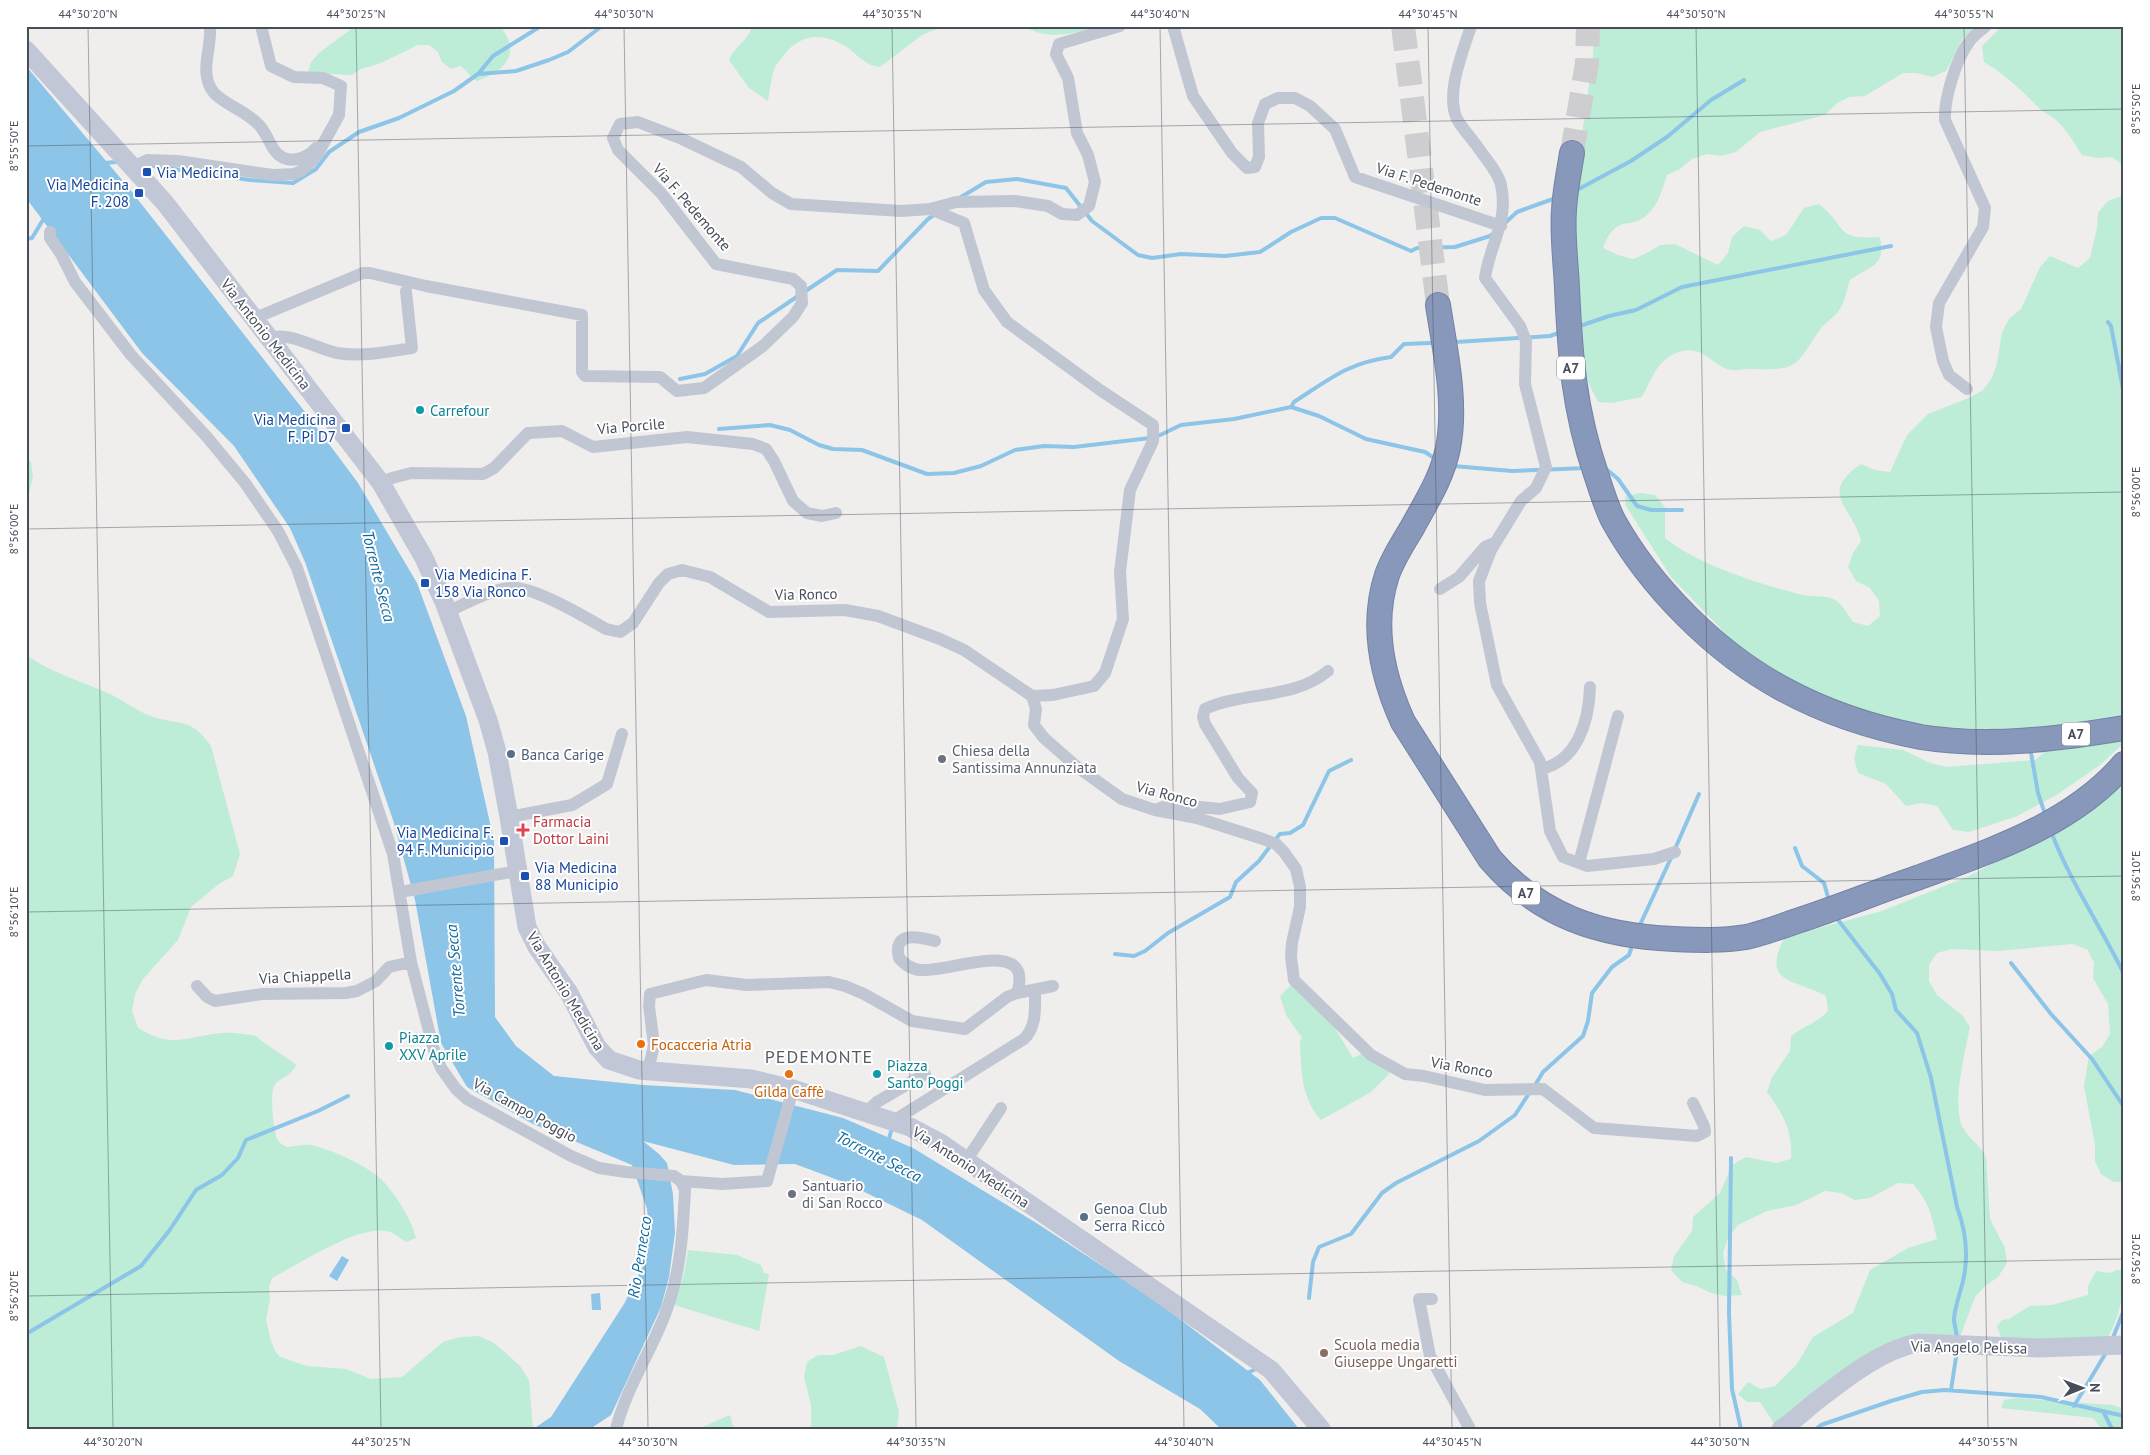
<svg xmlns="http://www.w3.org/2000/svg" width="2150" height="1455" font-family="'PT Sans',sans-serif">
	<rect width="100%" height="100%" fill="#f0eeed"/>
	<path fill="#bdecd7" d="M355,26H501C504,32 509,39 510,45C513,65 492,76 476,81L461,66L451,69L442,62L438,52L429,45H418L381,63L361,69L352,75L308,73L311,62L319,53Z
		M752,26H944L922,35L880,67C863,65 858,54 845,46C822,32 800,34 784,55C781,59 777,63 775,67C771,77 770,91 768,101L749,88L729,60C735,46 749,40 752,26Z
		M1024,26H1099C1075,34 1046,41 1024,26Z
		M1594,26H1977L1963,38L1946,71L1932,77L1917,73H1903L1865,96L1849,97L1836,104L1825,115L1760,132L1736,152L1721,156L1707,154L1692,159L1680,169L1667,175C1663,188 1658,205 1648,214C1629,232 1618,211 1603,248L1618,255L1633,259L1647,253L1660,245L1675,244L1718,265L1728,253L1732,237L1744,226L1760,230L1771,241L1786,235L1804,208L1819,204C1849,228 1833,240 1880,237C1886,267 1871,265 1850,280C1847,289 1845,302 1840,309C1836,316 1825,322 1819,331C1796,365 1798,371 1754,369C1746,368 1738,371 1731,370C1710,365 1704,344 1679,352C1657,359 1652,379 1642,397L1612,403L1598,402L1584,374L1575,267V227L1579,157L1593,55Z
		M2002,26H2124V166L2112,157L2097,158L2082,155C2074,143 2067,130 2056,120C2052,115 2044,114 2040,109C2023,92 2005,74 1984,62L1982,46Z
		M2124,193V743L2100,765L2058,794L2017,816L1969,832L1953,830L1937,806L1922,803L1906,806L1886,784L1858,773L1854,758L1858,745L1903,750L1930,763L1946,767L2035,760L2047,750L2041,737L2029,728L1991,729L1943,727L1867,714L1807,693L1751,660L1671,577L1626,506L1625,497L1640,493L1655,495L1665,507V538C1700,566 1760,584 1803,595C1812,597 1825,595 1833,599C1842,603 1848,615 1853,622L1868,626L1880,616L1879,601L1870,588L1856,581L1848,567L1853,553L1861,541C1853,507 1817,494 1861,464L1875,470L1890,472L1907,435L1928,414L1971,397L1983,390L1992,378L1997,363L2002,332L2009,319L2021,309L2040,267L2050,256L2078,268L2090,258L2097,228L2098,213L2108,201L2122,196Z
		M31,461L33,477L26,506V462Z
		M26,655C53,673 75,679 103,691C119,697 132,708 148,715C178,727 188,714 211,746L240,854L233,876L219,884L191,907L178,940L143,979L135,994L132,1011L138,1028C173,1049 184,1037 221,1033C232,1032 244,1034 256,1036C268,1047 283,1054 296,1065C289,1079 281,1076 274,1086C270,1093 273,1133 278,1140C279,1143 284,1145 286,1147C294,1147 303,1144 310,1145C328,1148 366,1165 380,1178C395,1193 411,1218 416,1238L406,1242C400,1238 393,1232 386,1231C356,1226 299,1264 272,1278L269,1288L270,1299L266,1320L271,1341L275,1351L280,1357L307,1366L346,1369L371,1379L402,1377L443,1342L460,1337L479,1336L494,1343L507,1354L520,1366L529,1380L533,1429H26Z
		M2124,780V1182H2114L2101,1174L2095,1161V1145L2084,1086L2089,1056L2102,1047L2110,1034L2108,1004L2093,978L2094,963L2088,950L2073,944L1998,951L1952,949L1937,953L1929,965V981L1937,995L1962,1015L1970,1027C1965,1052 1952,1103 1962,1126C1968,1138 1980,1145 1986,1157L1990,1219L2005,1248L2007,1263L1998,1277L1985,1286L1975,1297L1960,1337L1915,1335L1775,1425L1760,1402H1747L1738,1394L1748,1382L1761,1389L1775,1386L1797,1364L1813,1337L1853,1313L1870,1270L1908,1248L1937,1239C1932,1216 1929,1202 1913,1184L1898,1183L1870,1198L1855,1200L1841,1193L1825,1191L1796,1205L1767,1211L1738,1225L1728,1238L1723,1253L1726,1270L1737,1280L1742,1295L1725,1296L1711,1293L1696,1286L1682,1282L1671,1270L1674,1256L1692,1231L1693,1217L1720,1193L1732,1165L1746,1157L1776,1163L1791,1159C1793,1131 1783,1114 1767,1092L1772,1077L1790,1051L1791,1036C1804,1026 1817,1023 1828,1011L1826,996C1797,979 1759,985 1785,937L1882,911L1969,876L2048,834L2106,799Z
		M1291,985L1327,1015L1353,1058L1363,1053L1390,1073L1371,1092L1321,1120C1301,1098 1301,1069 1300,1041L1302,1038L1286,1015L1280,996Z
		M688,1250L737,1255L761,1265L764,1273L769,1274L759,1331L674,1305L684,1273Z
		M2117,1270H2124C2124,1295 2119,1319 2106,1341L2002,1340L1997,1326L2002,1320L2009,1319L2030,1306L2052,1305L2088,1295V1286L2096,1271L2110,1273Z
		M861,1346L884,1357L899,1412L897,1429H811V1405L804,1377L807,1362L818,1355H833Z
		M2016,1398L2113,1405L2124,1409V1429H2102L2093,1418L2001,1408L2004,1400Z
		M730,1415L734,1429H700V1428Z"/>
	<path fill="#8cc5e7" d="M26,66L128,187L309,417L358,483L417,583L466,716L494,841L495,1017L516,1046L554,1076L643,1085L735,1090L843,1118L913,1148L1038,1224L1156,1301L1260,1380L1299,1429H1221L1200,1409L1119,1361L922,1220L846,1183L795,1164L734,1165L643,1141L659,1154L667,1163L673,1194L675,1233L669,1277L661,1307L611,1415L590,1429H533L551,1417L624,1304L645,1262L649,1228L647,1209L632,1165L533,1124L467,1087L441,1043L415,900L393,820L305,562L290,528L234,446L142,353L26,198Z
		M342,1256L349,1260L337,1281L329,1276Z
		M600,1293L601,1310H592L591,1294Z"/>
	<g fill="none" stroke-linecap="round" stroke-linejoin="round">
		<path stroke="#8cc5e7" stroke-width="4" d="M478,74L493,56L541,26
			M104,163L117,162
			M153,166L250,180L293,183L316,169L329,152L359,132L399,118L454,91L478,74L516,71L549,60L568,52L602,26
			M1575,191L1631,161L1667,137L1711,100L1744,80
			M961,197L986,182L1017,179L1066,188L1092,221L1138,255L1152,258L1181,254L1225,256L1260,252L1291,232L1321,218H1335L1411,251L1417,248L1455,247L1490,236L1494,233
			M1505,223L1517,212L1553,199
			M26,239L32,238L46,215
			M804,292L837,270L878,271L928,219L934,215
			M2108,322L2111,326L2124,394
			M1577,327L1609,316L1636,310L1682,287L1891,246
			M1456,342L1550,336L1561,332
			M680,379L705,374L737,356L758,323L798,296
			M1291,407L1294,402C1330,379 1347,363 1391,357L1404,344L1431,343
			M719,429L770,425L790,430L819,445L833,449L862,450L927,474L954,473L981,466L1015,450L1044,446L1074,447L1150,438
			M1156,437L1181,425L1234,419L1291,407L1319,416L1366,439L1425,452L1437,460
			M1453,466L1512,471L1586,468
			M1605,468L1618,479L1637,506L1651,510H1682
			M2030,747L2038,793L2045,814
			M2052,834C2071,883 2101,927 2124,974
			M1275,840L1280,834L1290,833L1303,825L1329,771L1351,760
			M1795,848L1802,866L1824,883L1828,897
			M1675,849L1699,794
			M1835,916L1880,974L1892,994L1896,1010L1917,1033L1931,1078L1957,1207C1966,1231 1969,1255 1963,1281C1960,1294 1955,1306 1954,1319C1954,1326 1957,1332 1957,1339
			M1639,927L1671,858
			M1115,954L1134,956L1145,951L1168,933L1230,897L1236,882L1259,861L1271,845
			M2011,963L2051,1014L2092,1059L2124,1107
			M1534,1087L1543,1072L1583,1036L1588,1021L1592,993L1612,967L1629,955L1631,949
			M888,1143L891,1131
			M1731,1158L1729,1313L1732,1389L1741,1429
			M1309,1298L1313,1262L1319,1247L1351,1234L1382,1193L1396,1183L1479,1141L1515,1115L1530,1092
			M26,1334L141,1266L169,1231L196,1190L222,1175L238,1158L246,1140L318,1111L348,1096
			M2112,1340L2124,1310
			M1245,1374L1254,1370
			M1951,1390L1957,1351
			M2074,1406L2107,1351
			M2104,1413L2112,1429
			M1816,1429L1821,1425L1891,1401L1922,1392L1945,1390L2041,1397L2124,1416"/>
		<path stroke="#ceced0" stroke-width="24" stroke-dasharray="24 12" stroke-linecap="butt" d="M1403,26L1438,305
			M1572,153L1587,63L1588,26"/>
		<defs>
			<path id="highway" d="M1572,153C1569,172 1565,191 1564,210C1562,236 1566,263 1567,288C1570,355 1574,410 1596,474C1601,489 1606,506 1613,520C1650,587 1716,653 1783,689C1825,712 1874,728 1921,737C1987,748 2058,739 2124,728
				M1438,305C1445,351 1457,402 1448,448C1442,478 1426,502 1412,528C1403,543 1393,558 1387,575C1371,624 1382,676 1403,722L1490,859C1539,916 1600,936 1674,939C1698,940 1722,941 1746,937C1765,933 1784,925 1803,919C1842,906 1879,891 1917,878C1990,851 2072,825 2124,764"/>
		</defs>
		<use href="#highway" stroke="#7383a6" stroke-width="26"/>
		<path stroke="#c1c7d2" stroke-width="12" d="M210,26C212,49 198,73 214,93C227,106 246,111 259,125C266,132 269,143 275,151C287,166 306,159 316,148
			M1173,26L1193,96L1232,153L1247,168L1255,167L1259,157L1258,123L1265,104L1278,98H1295L1310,106L1335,129L1355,177L1501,226
			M1471,26C1463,52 1445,93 1457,119C1462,128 1471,138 1477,146C1485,158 1498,172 1501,185C1509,222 1490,243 1485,278L1520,326L1526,341L1525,384L1546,467L1536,488L1521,501L1491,550L1479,581L1480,603L1497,685L1540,762L1550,831L1563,857L1587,866L1654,859L1675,852
			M133,167L147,160L178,161L273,175L294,174L301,171L316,157L339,115L341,86L323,78L294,77L271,66L261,26
			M930,209L964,223L984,290L1007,322L1100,390L1153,425V441L1130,490L1120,572L1123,619L1105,673L1094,686L1053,695L1032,696
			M50,232V238L61,254L75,282L131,355L207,437L245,483L278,531L297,568L393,854L411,962L435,1054L441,1068L456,1089L467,1099L571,1156L599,1168L626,1172L674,1176L681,1181L685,1190C683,1230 681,1268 668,1306C654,1348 627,1385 616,1429
			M255,318L363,273H370L426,286L582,315V372L585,376L660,377L677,391L704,388L763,346L793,317L802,303L801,286L793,279L716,264L661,193L618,150L613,138L620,124L638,122L682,139L741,167L772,193L791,204L901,211L930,209L956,202L1015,201L1048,206L1062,214L1077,215L1089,206L1095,182L1088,155L1077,133L1068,78L1056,54L1059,44L1120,26
			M270,338C289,331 317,349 337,353C361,357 388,352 412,348L406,291
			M1967,389L1949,375L1943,361L1936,327L1939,303L1983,227L1985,208L1945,120C1944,99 1956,59 1969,42C1973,36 1980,31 1986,26
			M381,483L392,478L411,473L483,474L494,468L528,433L562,431L593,447L687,437L753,444L766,449L774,461L793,501L807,513L822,516L836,513
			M1440,589L1459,577L1485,547L1494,543
			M447,612C465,604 490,590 509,588C532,585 585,617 606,629L620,632L633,623L659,583L668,574L682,570L710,577L769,612L845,610L878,616L940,639L964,650L1032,696L1036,709L1034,725L1044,738L1076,766L1122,799L1155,810L1197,818L1263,839L1276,844L1284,852L1296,869L1300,887V907L1292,943L1291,957L1294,980L1371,1055L1405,1074L1424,1076L1485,1090L1543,1089L1594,1128L1697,1136L1705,1132L1704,1126L1693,1103
			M1541,769C1578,761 1589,720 1590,687
			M1155,810L1170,804L1220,809L1250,802L1252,793L1238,778L1205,724L1203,717L1205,709C1245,691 1293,700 1328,671
			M509,817L572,805L607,784L622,734
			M1579,863L1618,716
			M400,892L517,871
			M935,941C920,937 892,930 899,958C905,965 913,970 922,970C951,972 1035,936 1017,993
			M197,986L207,997L215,1001L262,994L346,993L357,991L376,981L389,967L411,962
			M648,1071L654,1045L649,1006L650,994L706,980L747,985L829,982L845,986L864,994L912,1021L965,1029L1007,997L1017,993L1053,986
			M865,1113L877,1102L925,1074
			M893,1121L1024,1039C1037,1026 1035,1008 1035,990
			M966,1161L1001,1108
			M681,1181L722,1184L767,1181L793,1089
			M1432,1299H1419L1430,1356L1470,1429"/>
		<path stroke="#c1c7d6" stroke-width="19" d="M26,50L165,203L381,483L424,558L444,602L488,720L497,752L509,817L527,927L537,947L569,993L597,1047L609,1060L639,1070L751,1079L793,1089L910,1127L942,1144L1271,1370L1321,1429
			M1781,1429C1793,1422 1803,1412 1814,1403C1844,1380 1879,1351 1917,1343L2038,1348L2124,1345"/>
		<use href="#highway" stroke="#8798ba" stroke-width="24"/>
	</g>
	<path fill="none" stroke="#474e5a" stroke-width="1" stroke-opacity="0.45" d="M88,26L113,1429M356,26L381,1429M624,26L648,1429M892,26L916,1429M1160,26L1184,1429M1428,26L1452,1429M1696,26L1720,1429M1964,26L1988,1429M26,146L2124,109M26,529L2124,492M26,912L2124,876M26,1296L2124,1259"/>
	<g fill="#1a4fb4" stroke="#fff" stroke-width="2">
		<rect x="142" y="167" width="10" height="10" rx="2.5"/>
		<rect x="134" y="188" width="10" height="10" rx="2.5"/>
		<rect x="341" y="423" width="10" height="10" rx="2.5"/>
		<rect x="420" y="578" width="10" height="10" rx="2.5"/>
		<rect x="499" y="836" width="10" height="10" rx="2.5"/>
		<rect x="520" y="871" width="10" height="10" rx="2.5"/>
	</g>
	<g fill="#0f9aa8" stroke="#fff" stroke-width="2">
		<circle cx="420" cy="410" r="5"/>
		<circle cx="389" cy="1046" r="5"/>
		<circle cx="877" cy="1074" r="5"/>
	</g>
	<g fill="#5c6f8a" stroke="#fff" stroke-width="2">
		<circle cx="511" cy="754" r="5"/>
		<circle cx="1084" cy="1217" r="5"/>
	</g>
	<g fill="#6b7280" stroke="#fff" stroke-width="2">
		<circle cx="942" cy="759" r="5"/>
		<circle cx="792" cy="1194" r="5"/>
	</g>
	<path fill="#e0444e" stroke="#fff" stroke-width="2" d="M520.5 822.5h5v5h5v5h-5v5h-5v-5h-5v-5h5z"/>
	<g fill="#e8710a" stroke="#fff" stroke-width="2">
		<circle cx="641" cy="1044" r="5"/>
		<circle cx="789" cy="1074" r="5"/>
	</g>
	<circle fill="#8d6e63" stroke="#fff" stroke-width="2" cx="1324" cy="1353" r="5"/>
	<g text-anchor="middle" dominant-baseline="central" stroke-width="4" stroke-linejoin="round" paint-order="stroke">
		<g fill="#fff" stroke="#7e838c" stroke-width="1">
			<rect x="1557" y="356.5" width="28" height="23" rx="4"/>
			<rect x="2062" y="722.5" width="28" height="23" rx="4"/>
			<rect x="1512" y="881.5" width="28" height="23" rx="4"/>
		</g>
		<g font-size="14" font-weight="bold" fill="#474e5a">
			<text x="1571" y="368">A7</text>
			<text x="2076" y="734">A7</text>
			<text x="1526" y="893">A7</text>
		</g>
		<g font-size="15" fill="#164399" stroke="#fff" text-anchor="start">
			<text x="157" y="172">Via Medicina</text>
			<text x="129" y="184" text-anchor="end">Via Medicina<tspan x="129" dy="17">F. 208</tspan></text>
			<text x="336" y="419" text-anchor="end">Via Medicina<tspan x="336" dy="17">F. Pi D7</tspan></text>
			<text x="435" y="574">Via Medicina F.<tspan x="435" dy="17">158 Via Ronco</tspan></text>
			<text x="494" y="832" text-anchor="end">Via Medicina F.<tspan x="494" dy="17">94 F. Municipio</tspan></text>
			<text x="535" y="867">Via Medicina<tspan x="535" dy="17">88 Municipio</tspan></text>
		</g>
		<g font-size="15" fill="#474e5a" stroke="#fff">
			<text transform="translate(1429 184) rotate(18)">Via F. Pedemonte</text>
			<text transform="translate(692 207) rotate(49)">Via F. Pedemonte</text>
			<text transform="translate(266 334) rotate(52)">Via Antonio Medicina</text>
			<text transform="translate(631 426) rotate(-5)">Via Porcile</text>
			<text transform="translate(806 594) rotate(-1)">Via Ronco</text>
			<text transform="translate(1167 794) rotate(15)">Via Ronco</text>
			<text transform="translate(305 976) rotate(-3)">Via Chiappella</text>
			<text transform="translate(566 991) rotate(59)">Via Antonio Medicina</text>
			<text transform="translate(1462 1067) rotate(10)">Via Ronco</text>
			<text transform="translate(525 1110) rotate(29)">Via Campo Poggio</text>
			<text transform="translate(971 1167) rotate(33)">Via Antonio Medicina</text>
			<text transform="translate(1969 1347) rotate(1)">Via Angelo Pelissa</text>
		</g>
		<g font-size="15" fill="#0d838f" stroke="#fff" text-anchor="start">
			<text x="430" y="410">Carrefour</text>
			<text x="399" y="1037">Piazza<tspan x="399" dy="17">XXV Aprile</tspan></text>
			<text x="887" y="1065">Piazza<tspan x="887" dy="17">Santo Poggi</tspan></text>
		</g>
		<g font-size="15" fill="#5b616d" stroke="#fff" text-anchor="start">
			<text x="952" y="750">Chiesa della<tspan x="952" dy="17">Santissima Annunziata</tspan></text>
			<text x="802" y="1185">Santuario<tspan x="802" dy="17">di San Rocco</tspan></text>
		</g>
		<g font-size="15" fill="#4e5e75" stroke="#fff" text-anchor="start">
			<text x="521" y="754">Banca Carige</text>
			<text x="1094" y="1208">Genoa Club<tspan x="1094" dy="17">Serra Riccò</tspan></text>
		</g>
		<g font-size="15" fill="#be3a42" stroke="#fff" text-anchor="start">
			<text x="533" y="821">Farmacia<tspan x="533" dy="17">Dottor Laini</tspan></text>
		</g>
		<g font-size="15" fill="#c56008" stroke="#fff" text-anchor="start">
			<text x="651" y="1044">Focacceria Atria</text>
			<text x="789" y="1091" text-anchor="middle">Gilda Caffè</text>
		</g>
		<g font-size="15" fill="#785e54" stroke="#fff" text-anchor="start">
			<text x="1334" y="1344">Scuola media<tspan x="1334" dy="17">Giuseppe Ungaretti</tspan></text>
		</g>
		<g font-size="16" font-style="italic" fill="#136ba0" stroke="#fff">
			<text transform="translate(379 576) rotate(76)">Torrente Secca</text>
			<text transform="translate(455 971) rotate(-95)">Torrente Secca</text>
			<text transform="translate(879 1156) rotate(27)">Torrente Secca</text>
			<text transform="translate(639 1257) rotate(-81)">Rio Pernecco</text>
		</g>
		<g font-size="18" letter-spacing="1" fill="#5a5d62" stroke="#fff">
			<text x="819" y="1056">PEDEMONTE</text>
		</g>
	</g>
	<rect width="2150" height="1455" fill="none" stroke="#ffffff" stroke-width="55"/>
	<g transform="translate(2082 1388) rotate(89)" stroke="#ffffff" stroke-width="4" paint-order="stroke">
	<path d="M0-4L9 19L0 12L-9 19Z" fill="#474e5a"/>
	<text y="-8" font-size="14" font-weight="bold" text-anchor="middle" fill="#474e5a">N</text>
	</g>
	<rect x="28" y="28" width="2094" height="1400" fill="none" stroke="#474e5a" stroke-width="2"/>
	<g font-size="12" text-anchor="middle" fill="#474e5a">
		<text x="88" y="18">44°30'20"N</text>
		<text x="356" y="18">44°30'25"N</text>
		<text x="624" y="18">44°30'30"N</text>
		<text x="892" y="18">44°30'35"N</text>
		<text x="1160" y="18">44°30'40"N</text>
		<text x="1428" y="18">44°30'45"N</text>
		<text x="1696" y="18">44°30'50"N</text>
		<text x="1964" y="18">44°30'55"N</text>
		<text transform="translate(2136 109) rotate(-90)" y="4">8°55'50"E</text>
		<text transform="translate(14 146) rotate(-90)" y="4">8°55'50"E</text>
		<text transform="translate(2136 492) rotate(-90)" y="4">8°56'00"E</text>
		<text transform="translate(14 529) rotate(-90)" y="4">8°56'00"E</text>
		<text transform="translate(2136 876) rotate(-90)" y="4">8°56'10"E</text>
		<text transform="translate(14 912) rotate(-90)" y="4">8°56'10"E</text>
		<text transform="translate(2136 1259) rotate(-90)" y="4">8°56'20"E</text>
		<text transform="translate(14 1296) rotate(-90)" y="4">8°56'20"E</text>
		<text x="113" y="1446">44°30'20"N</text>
		<text x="381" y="1446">44°30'25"N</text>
		<text x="648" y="1446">44°30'30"N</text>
		<text x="916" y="1446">44°30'35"N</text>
		<text x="1184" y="1446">44°30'40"N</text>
		<text x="1452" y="1446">44°30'45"N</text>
		<text x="1720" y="1446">44°30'50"N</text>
		<text x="1988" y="1446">44°30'55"N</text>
	</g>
</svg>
